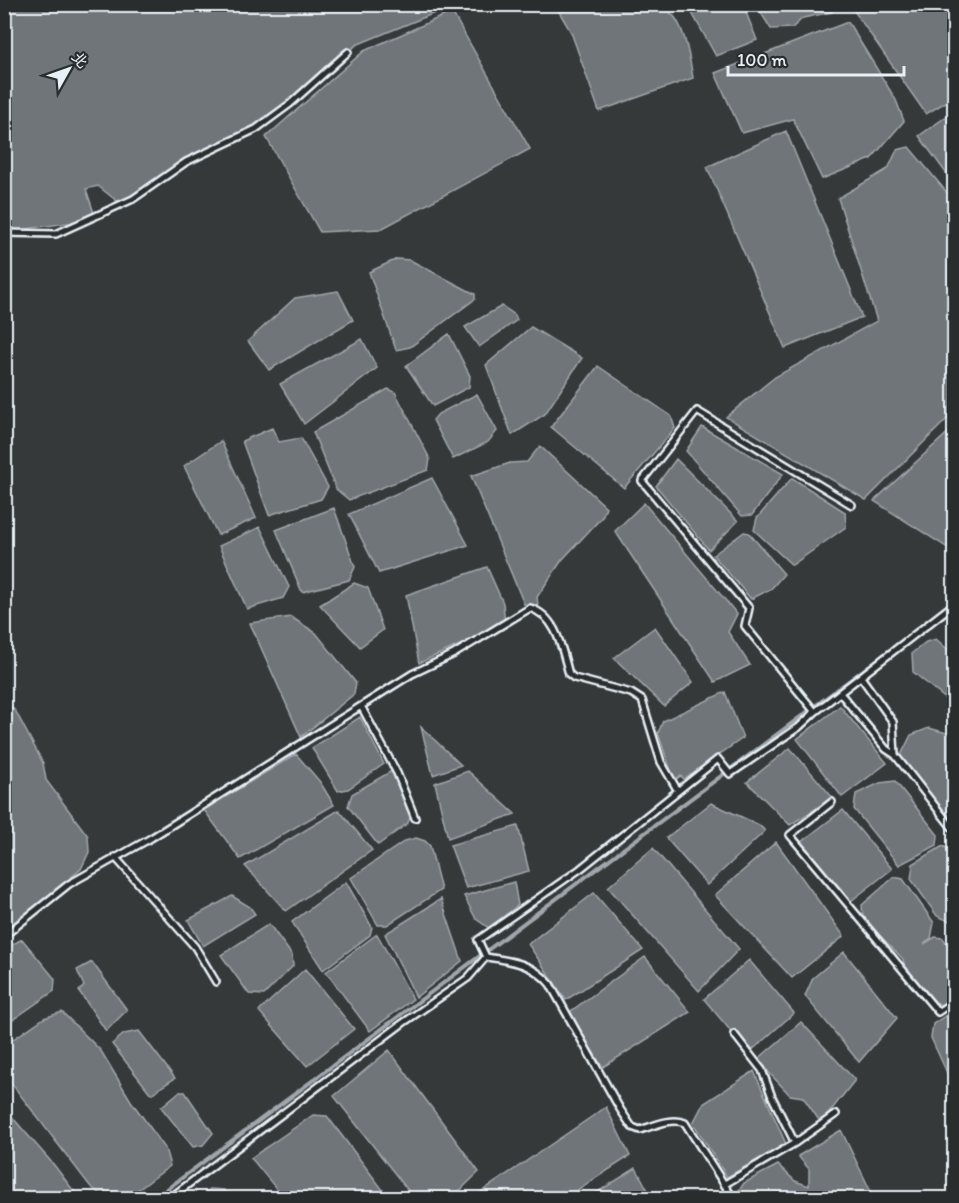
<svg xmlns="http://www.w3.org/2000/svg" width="959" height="1203" font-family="Itim,'LXGW WenKai TC',sans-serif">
	<rect width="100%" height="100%" fill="#35393a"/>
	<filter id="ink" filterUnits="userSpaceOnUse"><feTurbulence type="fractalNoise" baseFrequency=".0167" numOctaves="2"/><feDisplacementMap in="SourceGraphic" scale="12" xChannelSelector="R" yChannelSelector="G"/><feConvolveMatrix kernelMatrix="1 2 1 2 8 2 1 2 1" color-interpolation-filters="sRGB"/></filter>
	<g filter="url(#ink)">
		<path fill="#707579" stroke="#a0a7ac" stroke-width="1.5" d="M4,5H445L437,12L356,45L320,82L262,128L205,154L122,205L98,186L86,189L96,219L5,232Z
			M555,5H669L668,11C684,20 690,60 693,78L599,111L571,32Z
			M704,5H743L757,40L716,56L692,13Z
			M756,5H827L832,12L803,18L792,28L771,29Z
			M850,5H954V97L926,114Z
			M452,12L530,149L381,229L320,232L266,137L364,51Z
			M848,22L896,100L904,121L871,159L822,179L793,119L742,133L715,73Z
			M954,111V184L919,136Z
			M786,131L862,317L785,348L707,167Z
			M909,147L954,201V412L866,500L726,417L775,377L877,321L838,198L888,169L897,150Z
			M397,259L410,260L475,294V299L410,347L396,350L369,272Z
			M338,291L353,320L269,370L248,341L295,298Z
			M502,306L515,315L517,320L479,347L465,327Z
			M531,327L582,358L545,414L512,435L486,365Z
			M449,334L470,376L469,387L433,406L406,366Z
			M362,339L377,368L304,424L280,384Z
			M598,366L671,416L675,428L624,488L551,427Z
			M388,389L395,392L430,459L428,470L349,500L336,489L313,432Z
			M477,394L497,431L488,442L453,459L433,420L438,414Z
			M702,427L783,474L752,515L742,516L686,451Z
			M954,427V552L874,501Z
			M272,428L279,442L301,438L328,487L321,499L269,515L242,441Z
			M221,441L256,518L218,535L184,466Z
			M540,446L606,507L602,517L562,560L537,597L538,605L524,604L471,476L510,463L527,462Z
			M676,459L738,521L709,550L656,486Z
			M432,478L468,545L379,573L349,514Z
			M792,478L845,512L846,527L792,565L754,530L757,518Z
			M644,503L737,614L728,632L750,665L715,682L615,531Z
			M334,508L355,567L349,580L302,592L276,530Z
			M260,527L289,587L283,598L247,609L219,546Z
			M744,532L749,533L784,574L771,589L751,599L713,555Z
			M487,567L503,603L505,625L419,663L406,595Z
			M354,583L368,588L383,630L360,647L320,605Z
			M291,617L316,633L356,683L354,694L301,737L250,623Z
			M655,627L693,682L664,706L614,658Z
			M936,639L954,655V706L913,672L912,653L926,642Z
			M725,692L743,738L684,779L681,776L674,780L658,733L663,721Z
			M4,699L16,712L43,763L46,780L88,836L89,852L81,869L4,932Z
			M840,706L887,763L842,797L797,739Z
			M360,717L384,764L348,789L338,791L312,748Z
			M421,727L461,765L433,775Z
			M929,728L954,735V826L900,757L911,735Z
			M790,748L833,798L790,825L747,782Z
			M296,754L320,782L334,805L240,859L204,810Z
			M395,769L413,809L408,823L378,845L348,806L352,794Z
			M468,771L515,814L448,838L435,783Z
			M895,781L938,835L937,845L899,865L854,809L856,794L880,783Z
			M711,803L759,825L765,831L707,885L666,838Z
			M339,810L372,850L286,911L245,866Z
			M843,810L892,869L851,901L801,842Z
			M518,826L529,871L466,888L450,845Z
			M416,838L425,841L430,846L441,890L387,925H378L351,878L405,841Z
			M776,842L844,936L792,978L715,895Z
			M943,846L954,853V920L952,922L937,916L911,879L913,864Z
			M653,848L739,949L699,991L608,887Z
			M894,877L903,879L934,923L931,938L924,944L935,937L943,938L954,955V997L941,1005C926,998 905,978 903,959L863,918L862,905Z
			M346,882L372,927L370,935L323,970L292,922Z
			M514,882L518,905L489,928L476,919L464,896Z
			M594,893L643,950L566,1000L528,944Z
			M232,896L250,907L255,914L203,946L188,920Z
			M441,899L462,961L416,997L385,934Z
			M269,924L292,955L293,966L264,995L249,994L221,955Z
			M377,934L413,999L370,1031L326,972Z
			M22,939L55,979L54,991L5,1025V949Z
			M844,952L897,1018L859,1062L805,996L813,978Z
			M645,957L690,1012L603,1067L567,1014Z
			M749,960L794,1013L749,1053L704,999Z
			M92,962L127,1010L106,1031L79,991L84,986L77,970Z
			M305,969L354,1029L307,1066L259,1011Z
			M954,1010V1088L931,1038L933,1024Z
			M62,1012L101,1051L131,1101L165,1148L170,1166L127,1198H105L90,1186L5,1075V1045L44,1018Z
			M801,1022L855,1080L821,1123L803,1097L790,1095L757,1060Z
			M139,1031L175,1078L151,1094L112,1044L124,1034Z
			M389,1050L479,1172L452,1198H414L334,1096Z
			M754,1071L786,1144L727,1177L693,1123L703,1104Z
			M179,1092H185L213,1133L203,1145L193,1147L161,1107Z
			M606,1107L630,1156L565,1198H472Z
			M5,1109L54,1165L79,1198H5Z
			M313,1115L327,1116L389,1198H284L251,1158Z
			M841,1130L874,1198H740L737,1193L744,1183L778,1165L795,1181L809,1186V1169L798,1156Z
			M636,1168L652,1198H588Z
			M210,1189L224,1190L227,1197L198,1198Z"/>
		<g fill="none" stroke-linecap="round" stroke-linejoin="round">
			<path stroke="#a0a7ac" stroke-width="4" d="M155,1198L905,639"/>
			<defs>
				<path id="lane" d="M4,233L56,234L133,199L186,162L256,129L290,104L348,52
					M4,339L7,342
					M861,677L893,722L895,755L954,830
					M840,693L886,749L895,755
					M361,706L397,773L415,818
					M815,712L745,626L749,608L642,481L697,411L852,505
					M832,802L790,835L938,1012L954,1001
					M115,857L195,947L216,982
					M4,936L69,884L151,838L412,674L454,654L530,608C557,616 562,650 569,674L574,678L631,693L642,700L661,762L678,791
					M486,957L478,940L580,869L718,759L730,774L799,727L815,712L954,604
					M734,1034L762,1070L772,1097L795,1143
					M725,1184L795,1143L836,1114
					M170,1198L403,1023L468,978L486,957C512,961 532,963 550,984L620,1109L632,1127L640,1130C653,1126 673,1117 685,1123L733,1198"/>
			</defs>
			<use href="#lane" stroke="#e8f1f8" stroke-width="10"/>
			<use href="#lane" stroke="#2a2d2e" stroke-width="5"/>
		</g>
	</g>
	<rect width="959" height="1203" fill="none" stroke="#2a2d2e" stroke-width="24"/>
	<rect x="12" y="12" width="935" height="1179" fill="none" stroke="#e8f1f8" stroke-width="2" filter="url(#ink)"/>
	<g transform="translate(69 69) rotate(50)" stroke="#2a2d2e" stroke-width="4.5" paint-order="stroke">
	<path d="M0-4.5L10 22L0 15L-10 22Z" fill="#e8f1f8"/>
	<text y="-9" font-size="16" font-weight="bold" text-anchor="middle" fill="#e8f1f8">北</text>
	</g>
	<path d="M728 66v9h176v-9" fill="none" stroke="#e8f1f8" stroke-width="3"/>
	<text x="737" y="66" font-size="18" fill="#e8f1f8" stroke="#2a2d2e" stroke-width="4.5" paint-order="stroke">100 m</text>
</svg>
